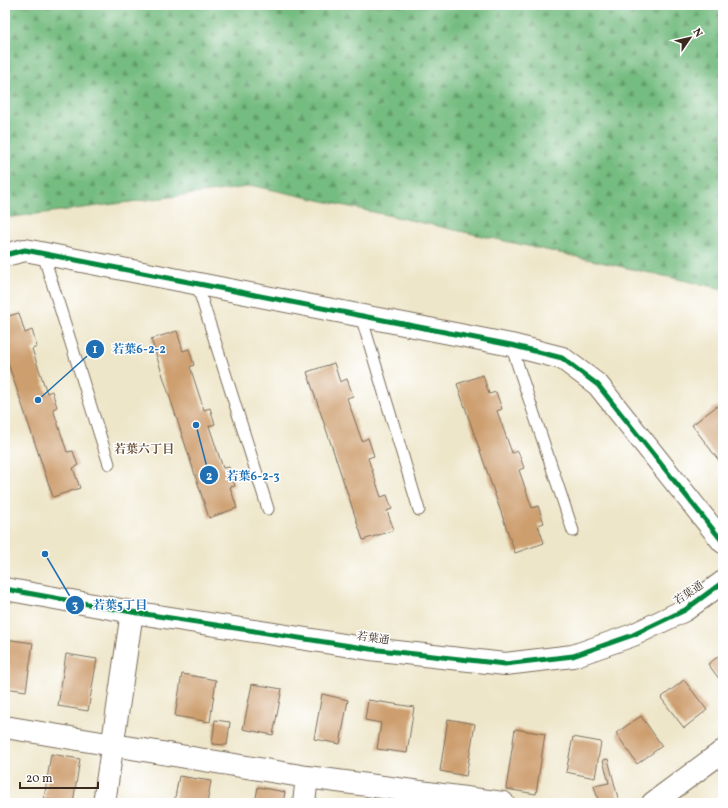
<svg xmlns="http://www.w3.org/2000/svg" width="728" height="808" font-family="Vollkorn,'Noto Serif JP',serif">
	<defs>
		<pattern id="forest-firs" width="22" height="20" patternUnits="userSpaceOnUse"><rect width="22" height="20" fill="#74bc80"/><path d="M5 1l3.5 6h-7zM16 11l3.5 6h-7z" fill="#609968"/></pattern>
	</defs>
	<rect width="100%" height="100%" fill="#fff"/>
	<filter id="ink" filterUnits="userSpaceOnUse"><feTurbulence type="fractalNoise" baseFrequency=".025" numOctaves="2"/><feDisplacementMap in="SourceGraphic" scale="8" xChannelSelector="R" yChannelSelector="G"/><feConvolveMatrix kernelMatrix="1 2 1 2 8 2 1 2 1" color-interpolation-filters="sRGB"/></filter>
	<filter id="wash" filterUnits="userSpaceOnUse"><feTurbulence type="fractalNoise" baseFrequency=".012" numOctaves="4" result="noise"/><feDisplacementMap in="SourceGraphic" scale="16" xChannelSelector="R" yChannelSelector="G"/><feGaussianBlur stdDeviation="0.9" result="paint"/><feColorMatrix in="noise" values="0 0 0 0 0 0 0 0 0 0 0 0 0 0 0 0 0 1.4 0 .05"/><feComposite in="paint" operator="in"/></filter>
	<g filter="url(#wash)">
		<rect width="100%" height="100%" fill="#eee6c9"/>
		<path fill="url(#forest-firs)" stroke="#58734f" d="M5,5H723V289L255,186L5,218Z"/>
		<g id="blocks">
			<path fill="#cd9e6e" d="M19,313L25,333L32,330L37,347L32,349L47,393L52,391L57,407L53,409L67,452L73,451L78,466L73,468L80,488L53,497L5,354V317Z
				M177,331L183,351L189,349L194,365L190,367L204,410L210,408L215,424L209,426L223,468L229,467L235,486L230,487L237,508L209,518L151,339Z
				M334,363L340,382L347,379L353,396L347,398L362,441L368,438L374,456L368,458L381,497L387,495L392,509L387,511L394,530L363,540L307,372Z
				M483,375L489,394L496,392L502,409L497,411L512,453L518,451L524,468L519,470L532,508L538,506L544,523L538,525L544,543L515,553L457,384Z
				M717,406L723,414V466L692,425Z
				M5,639L33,643L26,691L5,688Z
				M723,653V684L708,664Z
				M66,654L97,659L88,711L58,706Z
				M182,674L216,680L210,722L175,716Z
				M684,680L707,710L684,728L661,698Z
				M252,684L282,689L273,735L243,729Z
				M322,694L348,700L340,744L314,739Z
				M368,700L414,707L407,753L377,749L381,723L365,720Z
				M641,716L662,746L637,764L616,733Z
				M448,719L475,724L466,776L440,771Z
				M215,720L230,722L227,745L212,744Z
				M515,729L545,734L536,794L506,789Z
				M573,737L601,742L595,778L566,772Z
				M51,754L80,759L73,803L44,799Z
				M608,759L619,802L599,803L594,786L609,783L603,760Z
				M179,776L211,781L207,803H174Z
				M258,787L285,792L283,803H255Z"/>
		</g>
	</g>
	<g filter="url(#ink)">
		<use href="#blocks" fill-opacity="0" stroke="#7a6c5a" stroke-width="1"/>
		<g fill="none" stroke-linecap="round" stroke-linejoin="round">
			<defs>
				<path id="service" d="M43,254L109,464
					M197,284L268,509
					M361,316L419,510
					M511,345L573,531"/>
				<path id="minor" d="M5,255L25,250L511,345L562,358L598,385L723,542
					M5,727L307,777L503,803
					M104,803L132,612
					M304,803L307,777
					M653,803L723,751"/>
				<path id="tertiary" d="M5,589L132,612L370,649L505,664L573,656L633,635L685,610L723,582"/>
			</defs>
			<use href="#service" stroke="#7a6c5a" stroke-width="13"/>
			<use href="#minor" stroke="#7a6c5a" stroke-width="24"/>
			<use href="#tertiary" stroke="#7a6c5a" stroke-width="24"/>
			<use href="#service" stroke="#fff" stroke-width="11"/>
			<use href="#minor" stroke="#fff" stroke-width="22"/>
			<use href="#tertiary" stroke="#fff" stroke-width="22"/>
			<defs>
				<path id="cycleway" d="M5,255L25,250L511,345L562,358L598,385L723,542
					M5,589L132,612L370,649L505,664L573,656L633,635L685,610L723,582"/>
			</defs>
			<use href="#cycleway" stroke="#fff" stroke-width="8"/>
			<use href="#cycleway" stroke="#00873e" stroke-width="5"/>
		</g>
	</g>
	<g text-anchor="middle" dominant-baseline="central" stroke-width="3" stroke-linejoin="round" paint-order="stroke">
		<g font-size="11" fill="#3b2a1e" stroke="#fff">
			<text transform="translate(689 594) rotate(-34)">若葉通</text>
			<text transform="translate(373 639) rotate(8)">若葉通</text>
		</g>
		<g font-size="12" font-weight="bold" fill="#6e533a" stroke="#fff">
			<text x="144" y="450">若葉六丁目</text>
		</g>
	</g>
	<path fill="none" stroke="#1f6fb2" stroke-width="1.5" d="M38 400L95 349M196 425L209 475M45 554L75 605"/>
	<g fill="#1f6fb2" stroke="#fff" stroke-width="1.5">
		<circle cx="38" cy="400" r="4"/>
		<circle cx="196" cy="425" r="4"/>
		<circle cx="45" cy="554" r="4"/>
		<circle cx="95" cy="349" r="10"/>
		<circle cx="209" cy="475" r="10"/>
		<circle cx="75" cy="605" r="10"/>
	</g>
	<g font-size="12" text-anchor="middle" font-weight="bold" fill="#fff">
		<text x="95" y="353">1</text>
		<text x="209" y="480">2</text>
		<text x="75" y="609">3</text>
	</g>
	<g font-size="12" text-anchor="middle" font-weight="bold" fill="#1f6fb2" stroke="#fff" stroke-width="3" stroke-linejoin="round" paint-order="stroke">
		<text x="139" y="353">若葉6-2-2</text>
		<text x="253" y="480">若葉6-2-3</text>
		<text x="120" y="609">若葉5丁目</text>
	</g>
	<rect width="728" height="808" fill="none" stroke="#fff" stroke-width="20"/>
	<g transform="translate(690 38) rotate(56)" stroke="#ffffff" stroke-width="3" paint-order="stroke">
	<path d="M0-3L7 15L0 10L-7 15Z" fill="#3b2a1e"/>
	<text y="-6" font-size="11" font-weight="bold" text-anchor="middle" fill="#3b2a1e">N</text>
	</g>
	<path d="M20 782v6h78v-6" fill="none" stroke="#3b2a1e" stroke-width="2"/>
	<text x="26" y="782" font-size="12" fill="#3b2a1e" stroke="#ffffff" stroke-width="3" paint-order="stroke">20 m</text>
</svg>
